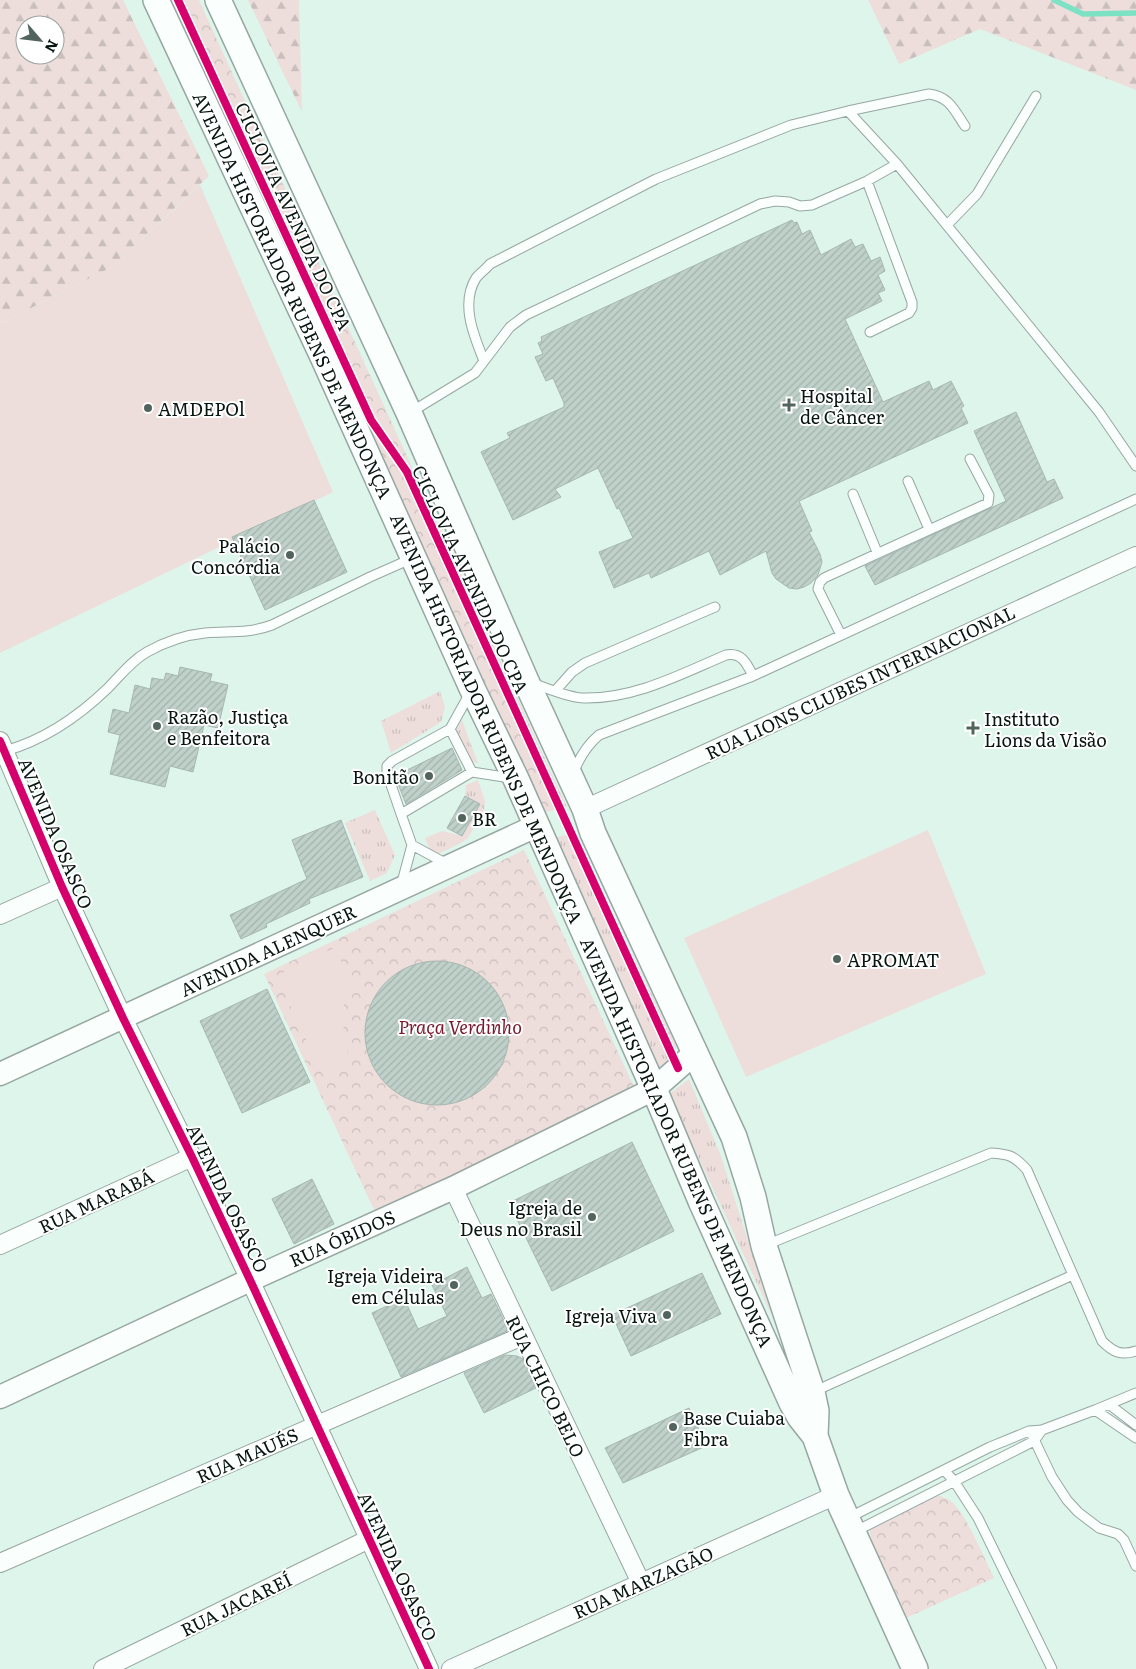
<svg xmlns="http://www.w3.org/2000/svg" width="1136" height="1669" font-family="Literata,serif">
	<defs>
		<pattern id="grass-tufts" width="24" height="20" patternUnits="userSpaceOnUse" patternTransform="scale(1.25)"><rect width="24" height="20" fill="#eddedc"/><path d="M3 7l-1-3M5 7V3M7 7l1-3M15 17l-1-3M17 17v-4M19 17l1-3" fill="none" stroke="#cabebc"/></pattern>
		<pattern id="forest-firs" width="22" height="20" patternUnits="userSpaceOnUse" patternTransform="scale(1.25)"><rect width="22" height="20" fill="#eddedc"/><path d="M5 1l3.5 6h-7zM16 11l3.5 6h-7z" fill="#cabebc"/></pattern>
		<pattern id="park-crowns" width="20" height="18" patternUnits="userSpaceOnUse" patternTransform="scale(1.25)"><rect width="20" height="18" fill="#eddedc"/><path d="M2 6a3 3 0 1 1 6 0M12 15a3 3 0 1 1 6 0" fill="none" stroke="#cabebc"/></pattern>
		<pattern id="building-hatch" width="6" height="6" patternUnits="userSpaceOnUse" patternTransform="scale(1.25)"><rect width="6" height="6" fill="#bfd1ca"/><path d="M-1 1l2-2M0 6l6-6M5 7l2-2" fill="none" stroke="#a3b3ac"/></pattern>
	</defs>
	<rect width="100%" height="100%" fill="#def5ec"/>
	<path fill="url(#grass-tufts)" d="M440,691L445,707L441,722L391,753L381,721Z
		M462,720L478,763L467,761L455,732Z
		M478,780L485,801L484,811L468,838L461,843L438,854L430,850L425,838L442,831L462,836L480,804L465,796L466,785Z
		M375,810L395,855L387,873L370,881L345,823Z
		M576,833L676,1046V1055L658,1068L552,838Z
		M689,1079L721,1156L772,1316L669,1094Z"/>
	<path fill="url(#forest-firs)" fill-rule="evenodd" d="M0,0H123L209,176L112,267L0,324ZM25,25H55V55H25Z
		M248,0H299L302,112Z
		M868,0H1136V90L980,29L899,64Z"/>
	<path fill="url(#park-crowns)" d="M171,0H199L567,807L542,813Z
		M524,850L635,1089L375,1212L264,974Z
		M937,1495C943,1497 950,1499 954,1504C969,1520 984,1558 994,1578L906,1618L873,1545L870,1532L872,1525Z"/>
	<path fill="#eddedc" d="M200,185L333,492L0,653V324L112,267Z
		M928,830L986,974L746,1077L684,938Z
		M334,948L352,981C350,987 346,993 345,999C340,1020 346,1044 350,1065L325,1079L276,976Z"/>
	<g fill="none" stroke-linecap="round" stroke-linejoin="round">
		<path stroke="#7de1c3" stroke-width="5.5" d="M1054,0L1083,14L1136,13"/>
	</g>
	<path fill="url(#building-hatch)" stroke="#a6b7b1" d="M792,220L794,223L797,222L802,234L810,230L821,255L851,239L855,247L863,244L871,261L880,257L885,271L878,275L885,290L878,293L882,301L845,319L883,402L929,381L933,390L951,381L964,406L961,408L968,423L799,501L812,531L809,532L820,554L822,562L818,575L811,583L804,587L797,589L789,588L776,579L772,573L766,551L720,575L709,551L651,578L649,573L614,588L599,552L633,538L619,508L617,509L598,468L555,489L561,497L513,520L481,452L510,438L507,433L564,407V403L553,378L546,381L535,357L543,354L538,343L542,341L541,337Z
		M1016,412L1047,482L1054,479L1063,498L875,585L865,566L1006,501L974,431Z
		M314,500L347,572L265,610L232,537Z
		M180,667L212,674L210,681L228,685L218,728L204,725L193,772L170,766L165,787L110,774L120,735L108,732L113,709L129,713L135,685L150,689L152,678L164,680L166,673L178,676Z
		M452,748L462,770L406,804L395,776Z
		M465,796L480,804L462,836L447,828Z
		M341,820L363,877L309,899L310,903L266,924L267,927L241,939L230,915L307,879L292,840Z
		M365 1033a72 72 0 1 1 144 0a72 72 0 1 1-144 0Z
		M267,989L310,1082L242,1113L200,1021Z
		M632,1142L674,1231L552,1291L509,1203Z
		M312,1179L334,1224L294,1244L272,1199Z
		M467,1267L482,1298L491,1294L506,1325L507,1331L401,1377L372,1313L404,1298L418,1329L447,1316L432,1285Z
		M702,1273L721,1314L631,1356L612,1315Z
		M505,1355L517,1356L523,1359L536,1388L484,1413L464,1373Z
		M689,1408L706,1446L623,1483L605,1448Z"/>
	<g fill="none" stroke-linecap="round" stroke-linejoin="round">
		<defs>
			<path id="service" d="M848,111L929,94C950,97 954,110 965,126
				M867,181L912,302V308L909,313L870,332
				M947,225L977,194L1036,96
				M484,361C474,336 460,304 476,278C480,273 486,269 490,264L656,179L791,125L848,111L897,164L1099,412L1136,466
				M411,412L475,373L510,327L526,315L760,204L775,201L789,202L800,206L812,205L867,181L897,164
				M908,481L929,529
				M853,494L877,552
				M841,635L818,589L820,582L824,578L988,503L989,495L970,459
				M532,683C547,688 569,698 584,698C635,699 681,674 726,655C742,652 747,664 753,676
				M556,690L572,672L585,663L715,607
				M450,729L472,772
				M5,751C44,740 78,717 108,688C120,676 131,661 147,652C165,642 184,635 205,633C229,631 248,634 272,625L370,577L413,558
				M573,774C579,758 586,746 599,735L753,676L1136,499
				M401,814L387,773V766L392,761L450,729L470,693
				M412,845L447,864
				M401,886L412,845L401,814L472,772L511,778
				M766,1245L991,1153C1009,1154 1015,1156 1027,1170L1102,1341C1113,1352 1121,1356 1136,1351
				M815,1391L1073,1275
				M1110,1405L1136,1425
				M1095,1410L1136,1438
				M1032,1435L1052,1477L1067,1500L1078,1512L1099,1528L1118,1534L1124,1540L1136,1566
				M944,1470L954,1481L978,1518L1052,1669
				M848,1518L990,1447L1029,1431L1042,1430L1095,1410L1136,1393
				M854,1532L1034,1441L1042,1430"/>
			<path id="minor" d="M0,741L62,887L123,1018L192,1157L250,1280L429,1669
				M585,809L1136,556
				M0,915L62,887
				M453,1188L641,1583
				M0,1245L192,1157
				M0,1563L522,1336
				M103,1669L369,1539
				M451,1669L836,1495"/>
			<path id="tertiary" d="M0,1074L536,826
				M0,1397L250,1280L453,1188L654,1089L696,1052"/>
			<path id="secondary" d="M156,0L324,359L472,688L516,779L654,1089L701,1201L792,1403L800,1417L815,1436
				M218,0L409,413L526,681L585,809L593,833L734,1137L753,1197L764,1246L812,1392L816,1411L815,1436L836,1495L915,1669"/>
		</defs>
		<use href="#service" stroke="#96a7a1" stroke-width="11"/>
		<use href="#minor" stroke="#96a7a1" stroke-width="20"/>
		<use href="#tertiary" stroke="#96a7a1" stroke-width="25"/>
		<use href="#secondary" stroke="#96a7a1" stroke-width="28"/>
		<use href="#service" stroke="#fafefc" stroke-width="9"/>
		<use href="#minor" stroke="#fafefc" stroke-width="18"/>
		<use href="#tertiary" stroke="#fafefc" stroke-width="22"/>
		<use href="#secondary" stroke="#fafefc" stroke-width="25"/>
		<defs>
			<path id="cycleway" d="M178,0L371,420L407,472L678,1068
				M0,741L62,887L123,1018L192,1157L250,1280L429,1669"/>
		</defs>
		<use href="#cycleway" stroke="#fff" stroke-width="11"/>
		<use href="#cycleway" stroke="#d6006c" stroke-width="8"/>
	</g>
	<g fill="#52645e" stroke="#fff" stroke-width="2">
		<path d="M786.5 397.5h5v5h5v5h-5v5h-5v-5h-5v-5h5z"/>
		<circle cx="148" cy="408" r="5"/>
		<circle cx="290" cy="555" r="5"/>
		<circle cx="157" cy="726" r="5"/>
		<path d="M970.5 720.5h5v5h5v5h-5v5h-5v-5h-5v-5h5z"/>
		<circle cx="429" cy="776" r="5"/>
		<circle cx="462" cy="818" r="5"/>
		<circle cx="837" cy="959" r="5"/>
		<circle cx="592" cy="1217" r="5"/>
		<circle cx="454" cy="1285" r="5"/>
		<circle cx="667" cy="1315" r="5"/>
		<circle cx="673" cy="1427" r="5"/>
	</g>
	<g text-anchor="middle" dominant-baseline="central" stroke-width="4" stroke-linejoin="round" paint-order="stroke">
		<g font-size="18" fill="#071611" stroke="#fff">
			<text transform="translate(294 216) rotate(65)">CICLOVIA AVENIDA DO CPA</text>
			<text transform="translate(293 295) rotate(65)">AVENIDA HISTORIADOR RUBENS DE MENDONÇA</text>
			<text transform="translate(471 579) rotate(65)">CICLOVIA AVENIDA DO CPA</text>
			<text transform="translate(860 682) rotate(-25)">RUA LIONS CLUBES INTERNACIONAL</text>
			<text transform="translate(487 718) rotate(66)">AVENIDA HISTORIADOR RUBENS DE MENDONÇA</text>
			<text transform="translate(56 833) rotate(67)">AVENIDA OSASCO</text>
			<text transform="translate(268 950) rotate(-25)">AVENIDA ALENQUER</text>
			<text transform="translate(677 1142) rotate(66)">AVENIDA HISTORIADOR RUBENS DE MENDONÇA</text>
			<text transform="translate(228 1198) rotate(64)">AVENIDA OSASCO</text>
			<text transform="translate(96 1201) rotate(-25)">RUA MARABÁ</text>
			<text transform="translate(342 1238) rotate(-24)">RUA ÓBIDOS</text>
			<text transform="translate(546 1386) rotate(64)">RUA CHICO BELO</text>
			<text transform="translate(247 1455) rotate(-24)">RUA MAUÉS</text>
			<text transform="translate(398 1566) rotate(65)">AVENIDA OSASCO</text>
			<text transform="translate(643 1582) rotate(-24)">RUA MARZAGÃO</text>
			<text transform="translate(236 1604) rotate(-26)">RUA JACAREÍ</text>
		</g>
		<g font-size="18" fill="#071611" stroke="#fff" text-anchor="start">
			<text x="800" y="395">Hospital<tspan x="800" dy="21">de Câncer</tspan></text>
			<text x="158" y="408">AMDEPOl</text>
			<text x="280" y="545" text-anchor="end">Palácio<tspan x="280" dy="21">Concórdia</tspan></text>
			<text x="167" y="716">Razão, Justiça<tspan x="167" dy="21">e Benfeitora</tspan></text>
			<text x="984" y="718">Instituto<tspan x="984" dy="21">Lions da Visão</tspan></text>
			<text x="419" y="776" text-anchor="end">Bonitão</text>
			<text x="472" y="818">BR</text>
			<text x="847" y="959">APROMAT</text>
			<text x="582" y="1207" text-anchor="end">Igreja de<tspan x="582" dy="21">Deus no Brasil</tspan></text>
			<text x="444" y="1275" text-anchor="end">Igreja Videira<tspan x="444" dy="21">em Células</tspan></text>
			<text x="657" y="1315" text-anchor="end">Igreja Viva</text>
			<text x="683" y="1417">Base Cuiaba<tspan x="683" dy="21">Fibra</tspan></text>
		</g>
		<g font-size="18" font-style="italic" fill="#77192e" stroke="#fff">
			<text x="460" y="1026">Praça Verdinho</text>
		</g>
	</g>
	<g transform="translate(40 40) rotate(118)"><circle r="24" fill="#ffffff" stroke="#9ca2a0"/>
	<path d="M0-4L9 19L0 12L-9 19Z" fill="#52645e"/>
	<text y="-8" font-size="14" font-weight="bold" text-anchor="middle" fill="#071611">N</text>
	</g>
</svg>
